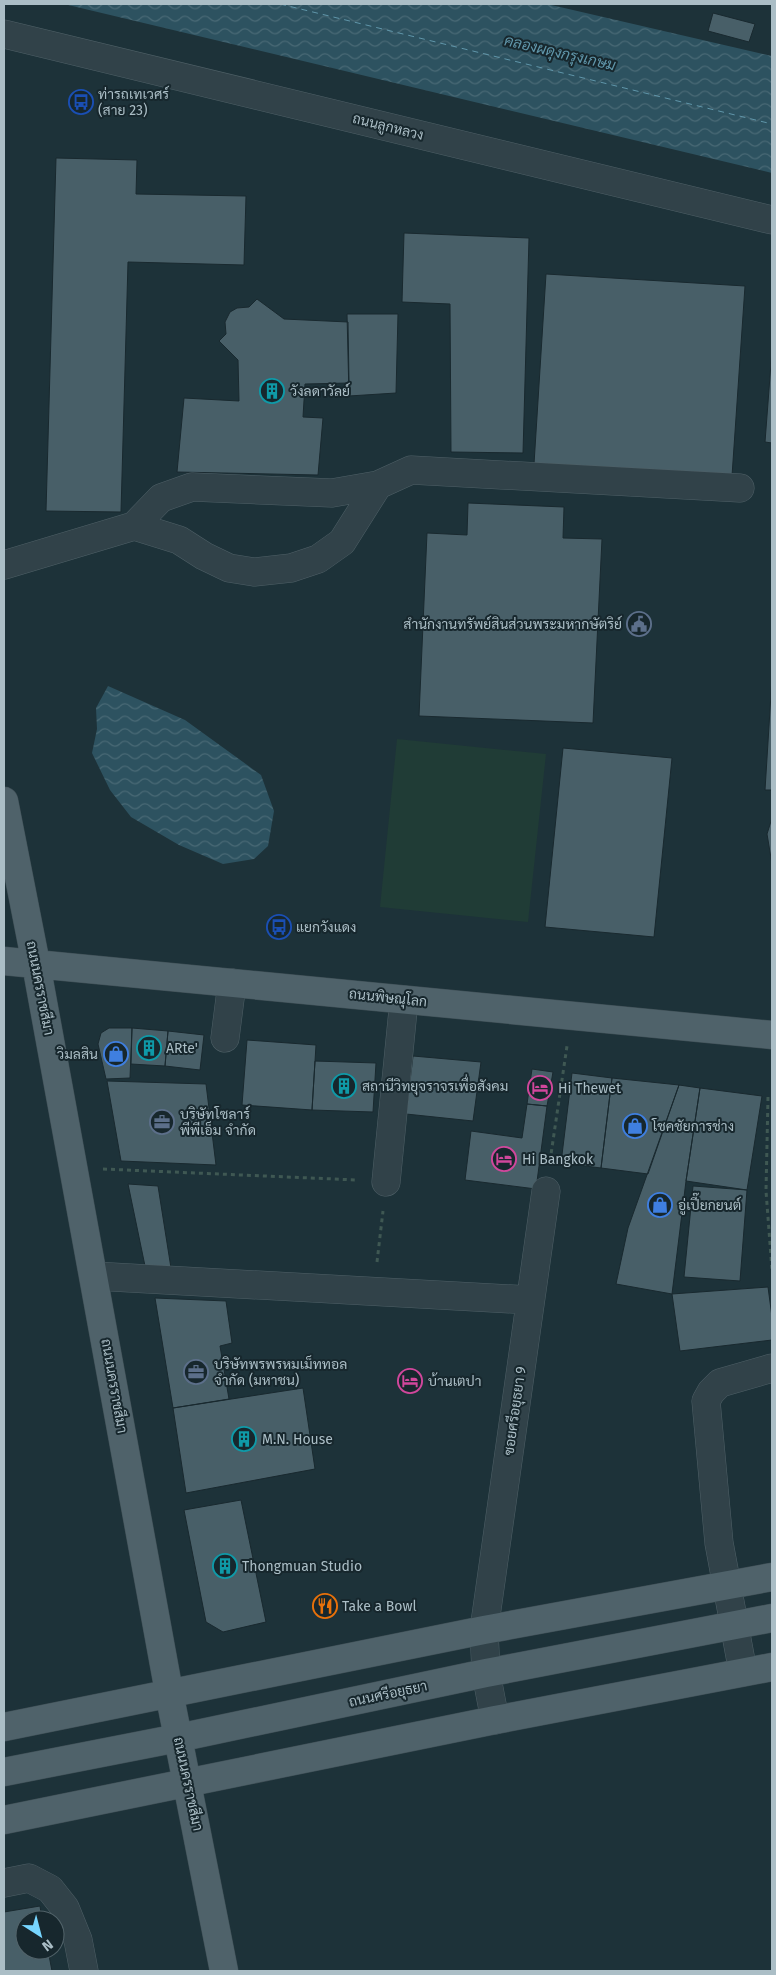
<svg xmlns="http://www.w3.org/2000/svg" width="776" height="1975" font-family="'Fira Sans',Sarabun,sans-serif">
	<defs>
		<pattern id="water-waves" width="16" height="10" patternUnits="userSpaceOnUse" patternTransform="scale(1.25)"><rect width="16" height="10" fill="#2d5260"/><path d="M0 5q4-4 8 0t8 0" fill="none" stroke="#496975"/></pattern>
	</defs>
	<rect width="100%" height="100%" fill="#1d3239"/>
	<path fill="#203c36" d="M397,739L546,754L528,922L380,907Z"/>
	<path fill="url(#water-waves)" d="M64,4H547L772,56V173Z
		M108,686L185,720L261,775L274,811L268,846L254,859L223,864L179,845L131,817L110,790L92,753L97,729L96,708Z"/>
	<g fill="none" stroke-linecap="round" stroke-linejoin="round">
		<path stroke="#6096aa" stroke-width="1" stroke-dasharray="6 5" stroke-linecap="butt" d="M280,4L772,124"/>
	</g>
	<path fill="#485f68" stroke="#19292f" d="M713,13L755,24L749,42L708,31Z
		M56,158L137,160L136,194L246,196L244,265L128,262L121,512L46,511Z
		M404,233L529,238L523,453L451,452L450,304L402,302Z
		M546,274L745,286L732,476L534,464Z
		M257,299L284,319L348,322L349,383L305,384L303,417L323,418L318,475L177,472L184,398L239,401L238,360L219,341L226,334L225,322L230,312L237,308L249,307Z
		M347,314H398L396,393L349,396Z
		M772,350V443L765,442Z
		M468,503L564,507L563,538L602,539L593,723L419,716L427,533L467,535Z
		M772,678V790H765Z
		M563,748L672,758L654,937L545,927Z
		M772,818V864L767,834Z
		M109,1028H132L130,1078L106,1079L98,1044L101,1033Z
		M132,1028L168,1031L165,1066L131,1064Z
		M168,1031L204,1035L200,1070L165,1066Z
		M247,1040L316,1045L312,1110L242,1105Z
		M413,1056L481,1062L473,1121L406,1114Z
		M315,1061L376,1063L373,1112L312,1110Z
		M532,1069L553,1072L547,1106L527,1104Z
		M572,1073L612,1078L601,1168L561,1163Z
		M612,1078L679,1085L648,1174L601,1168Z
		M107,1081L206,1084L216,1165L121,1161Z
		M679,1085L700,1088L686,1181L672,1294L616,1284L628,1228Z
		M700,1088L762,1096L747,1190L686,1181Z
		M527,1104L547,1106L536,1189L465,1180L471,1131L522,1138Z
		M128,1184L158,1186L171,1268L145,1266Z
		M693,1186L747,1190L740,1281L684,1277Z
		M768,1287L772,1317V1340L680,1351L672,1294Z
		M155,1298L226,1301L232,1343L220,1346L229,1399L173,1408Z
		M303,1388L315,1469L186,1493L173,1408Z
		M241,1500L266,1622L223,1632L206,1622L184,1510Z
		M40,1906L42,1920H25V1950H48L52,1971H4V1912Z"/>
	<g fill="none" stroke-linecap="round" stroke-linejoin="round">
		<defs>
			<path id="minor" d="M4,34L772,220
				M134,526L161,498L192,487L332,493L378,485
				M4,565L134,526L179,540L204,556L229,568L254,572L291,568L318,559L342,542L378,485L411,470L740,488
				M225,1038L232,983
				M386,1182L404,1000
				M94,1276L530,1300
				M743,1672L719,1543L706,1401L711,1392L720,1383L772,1368
				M495,1720L486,1673L484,1630L546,1191
				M4,1883L29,1878L50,1889L65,1908L78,1940L84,1971"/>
			<path id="major" d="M4,801L36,964L169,1692L224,1971
				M4,961L772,1035
				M4,1727L484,1630L772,1577
				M4,1772L178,1738L486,1673L772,1618
				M4,1820L495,1720L772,1667"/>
		</defs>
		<use href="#minor" stroke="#4f6067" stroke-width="29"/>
		<use href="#major" stroke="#3e4e55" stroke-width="29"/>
		<path stroke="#3f5853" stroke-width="3" stroke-dasharray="4 4" stroke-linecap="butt" d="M768,1097L766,1191L772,1270
			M550,1161L567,1046
			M103,1169L357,1180
			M377,1262L383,1211"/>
		<use href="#minor" stroke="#314249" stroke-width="28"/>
		<use href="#major" stroke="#4f626a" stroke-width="28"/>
	</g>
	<defs>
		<symbol id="bus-ring" viewBox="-11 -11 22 22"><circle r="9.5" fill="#17272d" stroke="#1a4fb4" stroke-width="1.5"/><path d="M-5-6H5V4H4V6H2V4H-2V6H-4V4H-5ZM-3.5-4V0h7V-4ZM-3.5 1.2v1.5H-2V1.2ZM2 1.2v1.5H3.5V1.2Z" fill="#1a4fb4"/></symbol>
		<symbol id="building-ring" viewBox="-11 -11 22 22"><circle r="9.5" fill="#17272d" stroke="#0f9aa8" stroke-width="1.5"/><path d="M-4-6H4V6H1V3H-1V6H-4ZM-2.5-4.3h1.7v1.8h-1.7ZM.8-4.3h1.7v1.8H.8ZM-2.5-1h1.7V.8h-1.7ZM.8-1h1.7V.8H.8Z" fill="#0f9aa8"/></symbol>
		<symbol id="civic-ring" viewBox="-11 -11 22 22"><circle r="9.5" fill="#17272d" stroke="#5c6f8a" stroke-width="1.5"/><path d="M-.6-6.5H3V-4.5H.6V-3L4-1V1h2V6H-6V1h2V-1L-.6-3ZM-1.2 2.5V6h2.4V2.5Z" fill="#5c6f8a"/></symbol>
		<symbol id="shop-ring" viewBox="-11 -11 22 22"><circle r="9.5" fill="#17272d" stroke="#3f7fe0" stroke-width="1.5"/><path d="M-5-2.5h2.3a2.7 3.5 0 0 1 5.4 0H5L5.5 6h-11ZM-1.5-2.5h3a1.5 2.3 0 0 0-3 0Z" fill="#3f7fe0"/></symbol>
		<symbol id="hotel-ring" viewBox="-11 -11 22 22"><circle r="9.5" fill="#17272d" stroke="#d1479c" stroke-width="1.5"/><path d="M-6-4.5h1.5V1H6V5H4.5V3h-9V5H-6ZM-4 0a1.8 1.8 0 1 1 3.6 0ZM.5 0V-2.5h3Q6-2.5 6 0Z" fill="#d1479c"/></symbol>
		<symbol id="office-ring" viewBox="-11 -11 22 22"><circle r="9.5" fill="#17272d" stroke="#5c6f8a" stroke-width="1.5"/><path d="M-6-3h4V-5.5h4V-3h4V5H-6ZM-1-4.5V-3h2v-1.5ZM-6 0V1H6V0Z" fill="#5c6f8a"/></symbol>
		<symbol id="restaurant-ring" viewBox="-11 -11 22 22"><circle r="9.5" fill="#17272d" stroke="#e8710a" stroke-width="1.5"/><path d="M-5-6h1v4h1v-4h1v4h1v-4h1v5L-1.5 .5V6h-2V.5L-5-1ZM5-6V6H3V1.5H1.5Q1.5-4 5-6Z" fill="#e8710a"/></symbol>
	</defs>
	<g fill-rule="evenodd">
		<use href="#bus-ring" x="67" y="88" width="28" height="28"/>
		<use href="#building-ring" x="258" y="377" width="28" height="28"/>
		<use href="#civic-ring" x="625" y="610" width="28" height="28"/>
		<use href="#bus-ring" x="265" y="913" width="28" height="28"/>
		<use href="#building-ring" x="135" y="1034" width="28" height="28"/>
		<use href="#shop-ring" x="102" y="1040" width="28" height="28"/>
		<use href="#building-ring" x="330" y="1072" width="28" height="28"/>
		<use href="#hotel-ring" x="526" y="1074" width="28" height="28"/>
		<use href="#office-ring" x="148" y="1108" width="28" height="28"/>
		<use href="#shop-ring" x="621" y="1112" width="28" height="28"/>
		<use href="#hotel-ring" x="490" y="1145" width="28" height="28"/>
		<use href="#shop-ring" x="646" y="1191" width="28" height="28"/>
		<use href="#office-ring" x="182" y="1358" width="28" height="28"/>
		<use href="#hotel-ring" x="396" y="1367" width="28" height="28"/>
		<use href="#building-ring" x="230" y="1425" width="28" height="28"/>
		<use href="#building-ring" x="211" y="1552" width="28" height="28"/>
		<use href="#restaurant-ring" x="311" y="1592" width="28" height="28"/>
	</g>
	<g text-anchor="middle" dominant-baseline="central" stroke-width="4" stroke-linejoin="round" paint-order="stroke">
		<g font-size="14" fill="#abbec6" stroke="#17272d" text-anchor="start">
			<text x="98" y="94">ท่ารถเทเวศร์<tspan x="98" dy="16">(สาย 23)</tspan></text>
			<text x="290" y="391">วังลดาวัลย์</text>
			<text x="622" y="624" text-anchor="end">สำนักงานทรัพย์สินส่วนพระมหากษัตริย์</text>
			<text x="296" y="927">แยกวังแดง</text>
			<text x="166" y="1048">ARte'</text>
			<text x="98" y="1054" text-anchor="end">วิมลสิน</text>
			<text x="362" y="1086">สถานีวิทยุจราจรเพื่อสังคม</text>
			<text x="558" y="1088">Hi Thewet</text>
			<text x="180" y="1114">บริษัทโซลาร์<tspan x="180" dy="16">พีพีเอ็ม จำกัด</tspan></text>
			<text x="652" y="1126">โชคชัยการช่าง</text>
			<text x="522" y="1159">Hi Bangkok</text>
			<text x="678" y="1205">อู่เปี๊ยกยนต์</text>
			<text x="214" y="1364">บริษัทพรพรหมเม็ททอล<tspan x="214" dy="16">จำกัด (มหาชน)</tspan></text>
			<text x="428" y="1381">บ้านเตปา</text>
			<text x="262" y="1439">M.N. House</text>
			<text x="242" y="1566">Thongmuan Studio</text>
			<text x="342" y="1606">Take a Bowl</text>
		</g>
		<g font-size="14" fill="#abbec6" stroke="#17272d">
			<text transform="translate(388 127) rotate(14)">ถนนลูกหลวง</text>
			<text transform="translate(40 988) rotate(79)">ถนนนครราชสีมา</text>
			<text transform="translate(388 998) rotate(6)">ถนนพิษณุโลก</text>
			<text transform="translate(114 1386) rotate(80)">ถนนนครราชสีมา</text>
			<text transform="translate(515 1411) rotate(-82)">ซอยศรีอยุธยา 9</text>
			<text transform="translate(388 1694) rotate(-12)">ถนนศรีอยุธยา</text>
			<text transform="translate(188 1784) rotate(78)">ถนนนครราชสีมา</text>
		</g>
		<g font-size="15" font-style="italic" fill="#6096aa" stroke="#17272d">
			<text transform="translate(560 53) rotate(13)">คลองผดุงกรุงเกษม</text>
		</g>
	</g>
	<rect width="776" height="1975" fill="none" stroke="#abbec6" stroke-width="10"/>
	<g transform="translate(40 1935) rotate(144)"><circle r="24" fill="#17272d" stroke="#52636a"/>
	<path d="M0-4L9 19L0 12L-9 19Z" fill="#77d6ff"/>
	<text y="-8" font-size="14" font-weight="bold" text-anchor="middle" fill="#abbec6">N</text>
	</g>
</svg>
